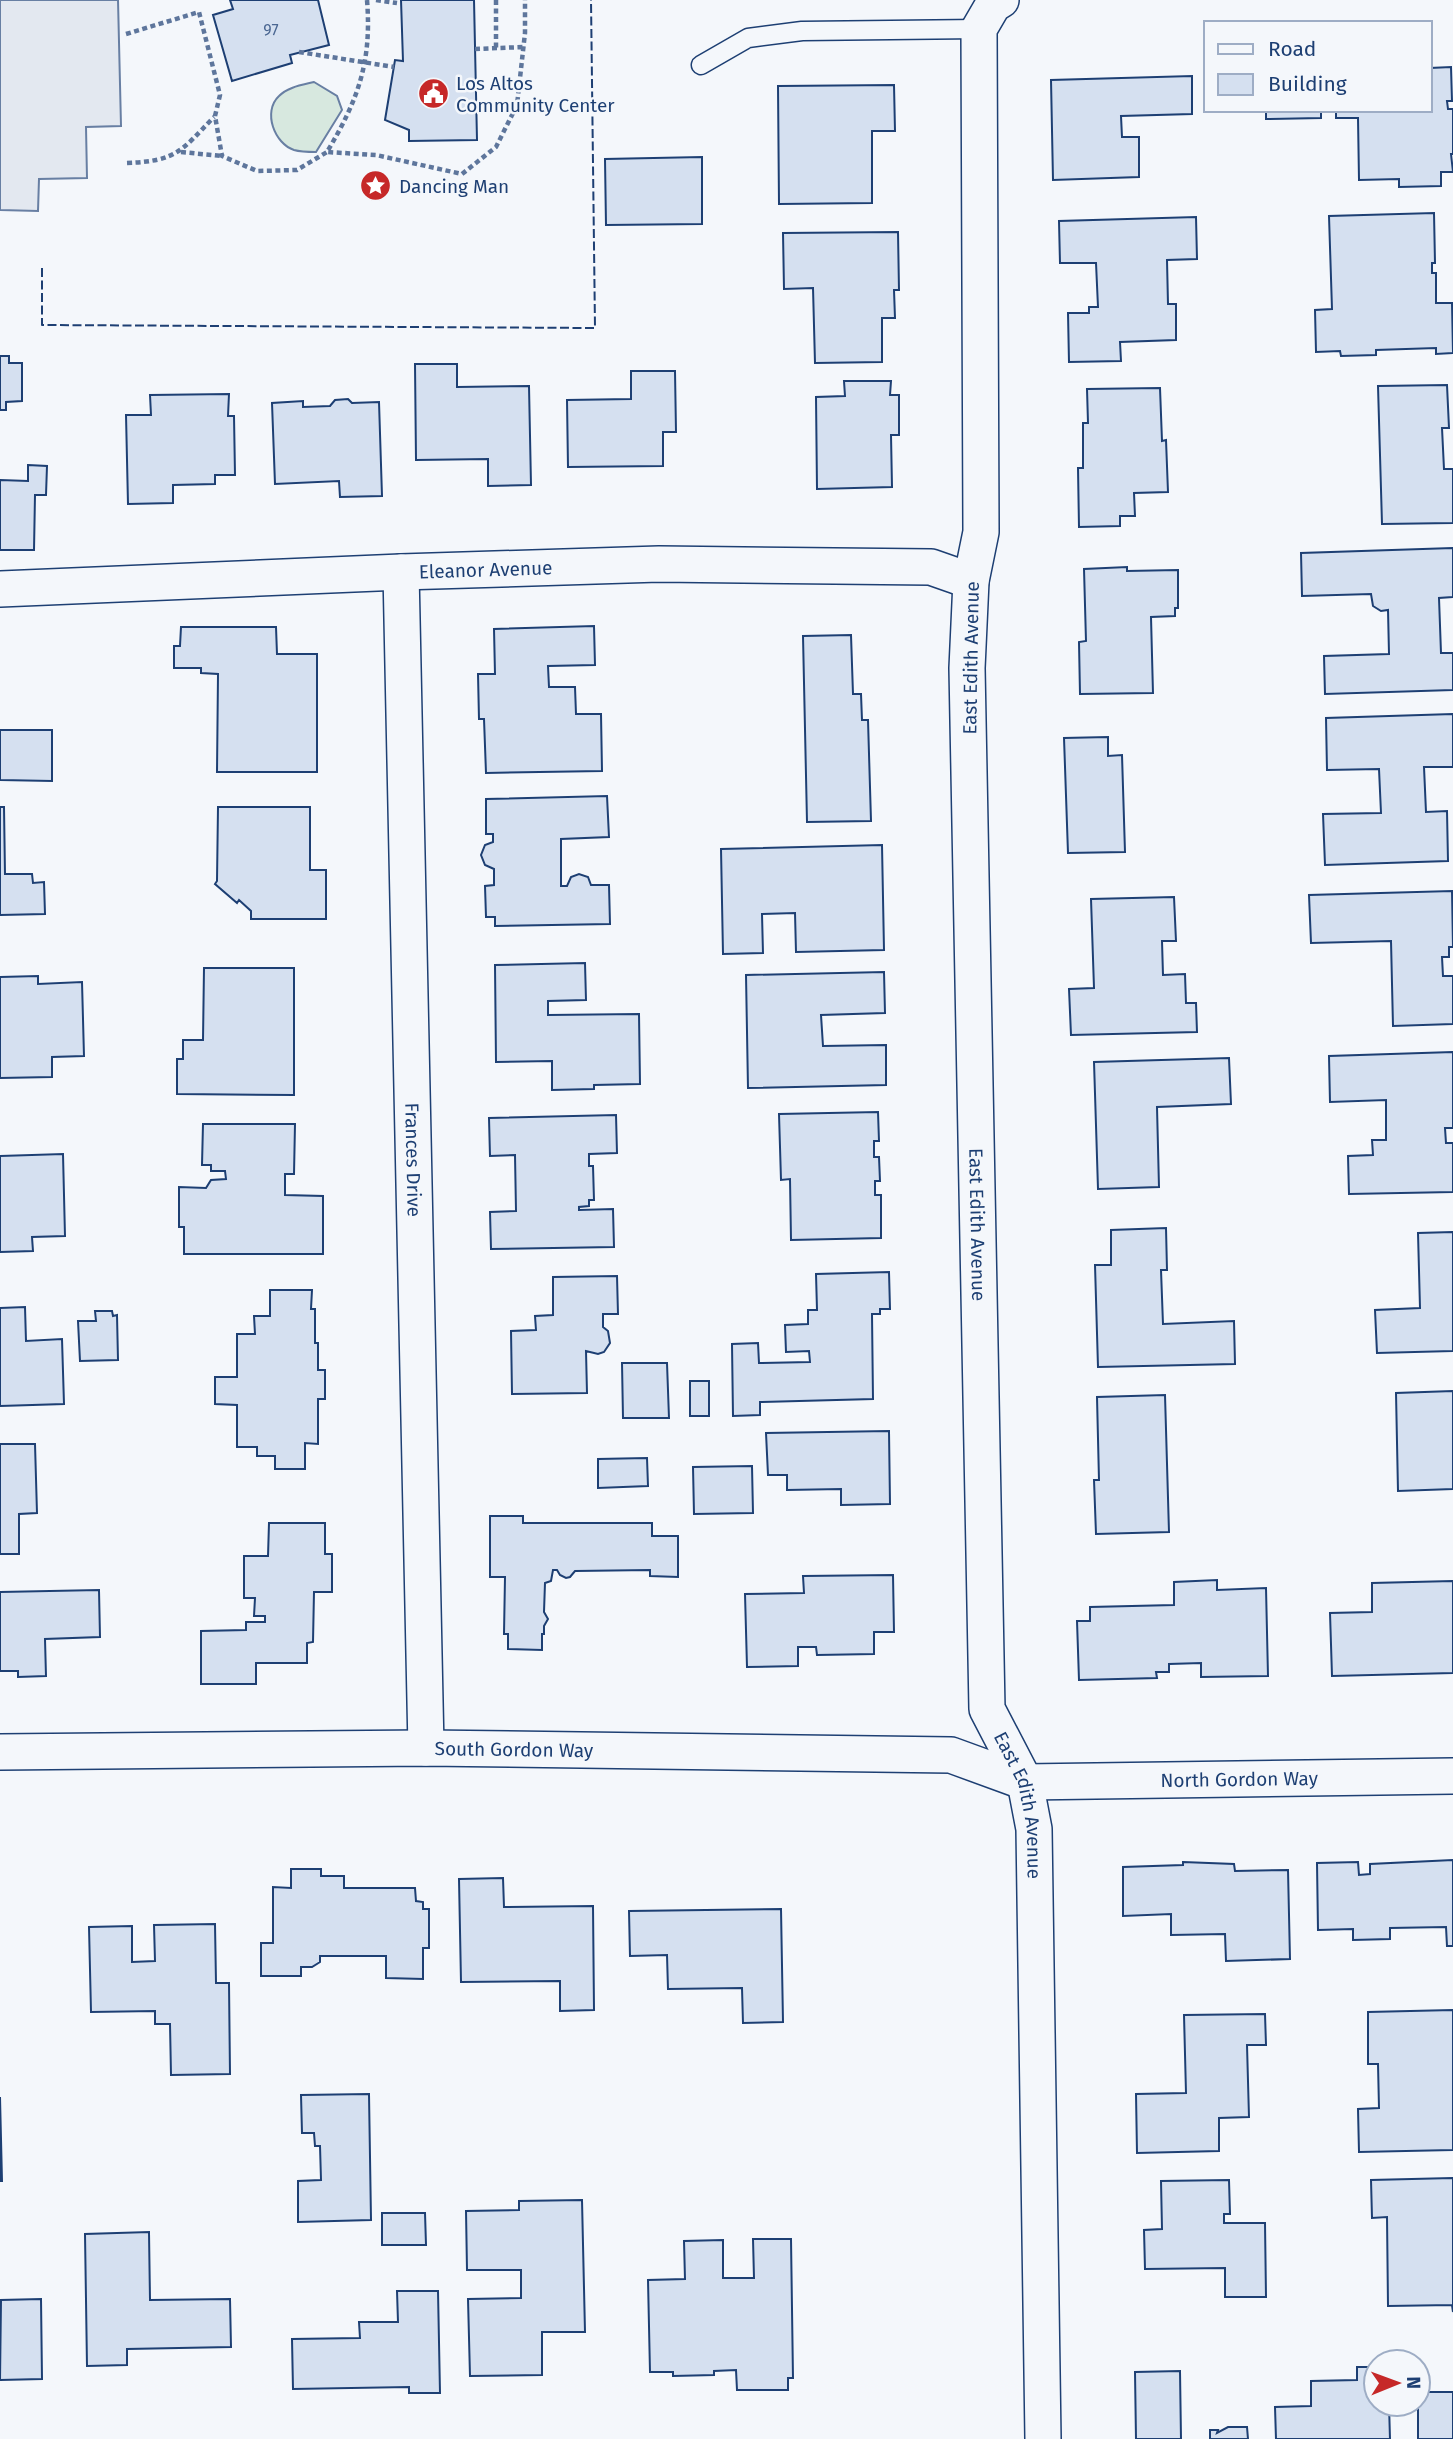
<svg xmlns="http://www.w3.org/2000/svg" width="1453" height="2439" font-family="'Fira Sans',sans-serif">
	<rect width="100%" height="100%" fill="#f4f7fb"/>
	<path fill="#d7e8df" stroke="#687fa3" stroke-width="2" d="M314,82L337,96L342,110L316,152C310,152 301,152 294,150C275,144 262,112 279,96C288,87 302,85 314,82Z"/>
	<path fill="#e3e8f0" stroke="#687fa3" stroke-width="2" d="M0,0H118L121,126L86,127L87,178L39,179L38,211L0,210Z"/>
	<path fill="#d5e0f0" stroke="#1d3f73" stroke-width="2" d="M230,0H318L329,45L290,55L292,63L232,81L213,15L233,9Z
		M401,0H474L477,140L409,141V130L385,120L395,60L403,61Z
		M1451,67L1452,101H1447L1448,109H1453V154H1451L1453,172H1441V186L1399,187V179L1359,180L1358,118H1336V110H1430V68Z
		M1192,76V114L1121,116L1122,137H1139V177L1053,180L1051,80Z
		M894,85L895,131H872V203L779,204L778,86Z
		M1266,110H1321V118L1266,119Z
		M702,157V224L606,225L605,159Z
		M1434,213L1435,263H1432V273H1436V303H1452L1453,353L1436,354V348L1376,350V355L1341,356L1340,351L1316,352L1315,310L1332,309L1329,216Z
		M1196,217L1197,259L1167,260L1168,304H1176V340L1120,342L1121,361L1069,362L1068,313H1089V307H1098L1096,263H1060L1059,221Z
		M898,232L899,290H894L895,318H882V362L815,363L813,288L784,289L783,233Z
		M0,356H9V363H22V401L6,402V410H0Z
		M415,364H457V387L529,386L531,485L488,486V459L416,460Z
		M631,371H675L676,432H663V466L568,467L567,400L631,399Z
		M844,381H891L890,395H899V435H891L892,487L817,489L816,397L845,396Z
		M1447,385L1449,428H1442L1444,469H1453V523L1382,524L1378,386Z
		M1160,388L1162,441L1166,440L1168,492L1134,493L1135,516H1120V526L1079,527L1078,468H1083V423H1088L1087,389Z
		M229,394L228,416H234L235,475H215V484L173,485V503L128,504L126,415H151L150,395Z
		M348,399L352,403L379,402L382,496L340,497L339,481L275,484L272,403L303,401V407L330,406L335,400Z
		M28,465L47,466L46,495H35L34,550H0V480L28,481Z
		M1453,548V597L1439,598L1441,653H1453V690L1325,694L1324,656L1389,654L1388,610L1381,611L1373,606L1371,594L1302,596L1301,553Z
		M1127,567V571L1178,570V608H1175V616L1151,617L1153,693L1080,694L1079,642L1086,641L1084,569Z
		M594,626L595,665L548,666L549,687H575L576,714H601L602,771L486,773L484,719H479L478,674H495L494,629Z
		M181,627H276L277,654H317V772H217L218,674L201,673V668H174V646H180Z
		M851,635L853,694H861L862,720H868L871,821L807,822L803,636Z
		M1453,714V767H1424L1426,812L1447,811L1448,861L1325,865L1323,814L1381,813L1379,769L1327,770L1326,718Z
		M0,730H52V781L0,780Z
		M1108,737V756L1122,755L1125,852L1068,853L1064,738Z
		M607,796L609,837L561,839V886H567L571,877L579,874L588,877L591,885H609L610,924L495,926V917H486L485,886L494,885V869L485,865L481,855L485,845L493,842V834H486V799Z
		M0,807H4L5,874H32L33,883L44,882L45,914L0,915Z
		M218,807H310V870H326V919H251V911L239,900L237,903L215,884L217,881Z
		M882,845L884,950L796,952L795,913L762,914L763,953L723,954L721,849Z
		M1452,891L1453,947H1449V957H1442L1443,976H1453V1024L1393,1026L1391,941L1311,943L1309,895Z
		M1174,897L1176,941H1162L1163,975L1185,974L1186,1003H1196L1197,1032L1071,1035L1069,989L1094,988L1091,899Z
		M585,963L586,1000L548,1001V1015L639,1014L640,1084L594,1085V1089L552,1090V1061L496,1062L495,965Z
		M204,968H294V1095L177,1094V1059H183V1040H203Z
		M884,972L885,1013L821,1015L823,1046L886,1045V1085L748,1088L746,975Z
		M38,976V984L82,982L84,1056L52,1057V1077L0,1078V977Z
		M1453,1052V1128H1445L1446,1143H1453V1192L1349,1194L1348,1156L1373,1155L1372,1140H1386V1100L1330,1102L1329,1056Z
		M1229,1058L1231,1104L1157,1107L1159,1187L1098,1189L1094,1062Z
		M878,1112L879,1141H874V1157H879L880,1181H875V1195H881V1238L791,1240L790,1179L781,1180L779,1114Z
		M616,1115L617,1153L589,1154V1166H593L594,1200H589V1206L579,1207V1210L613,1209L614,1247L491,1249L490,1212L516,1211L515,1155L490,1156L489,1118Z
		M203,1124H295L294,1174H285V1195L323,1196V1254H184V1227H179V1187L206,1188L211,1180L226,1179L225,1171H211V1165H202Z
		M63,1154L65,1236L32,1237L33,1251L0,1252V1156Z
		M1166,1228L1167,1270H1161L1163,1324L1234,1321L1235,1364L1098,1367L1095,1265H1111V1230Z
		M1453,1232V1351L1377,1353L1375,1310L1420,1308L1418,1233Z
		M889,1272L890,1309H880V1314H872L873,1399L760,1402V1415L733,1416L732,1344L758,1343L759,1363L810,1362L809,1351L786,1352L785,1325L808,1324V1310H817L816,1274Z
		M617,1276L618,1314H603V1327L608,1331L610,1343L604,1352L598,1354L586,1351L587,1393L512,1394L511,1331L536,1330L535,1316L553,1315V1277Z
		M270,1290H312L311,1309H315V1343H318V1370H325V1399H318V1444L305,1443V1469H275V1456H257V1447H237V1405L215,1404V1377H237V1334H255L254,1316H270Z
		M25,1307L26,1341L62,1339L64,1404L0,1406V1308Z
		M95,1311H112L113,1316L117,1315L118,1360L80,1361L78,1321H96Z
		M622,1363H667L669,1418H623Z
		M690,1381H709V1416H690Z
		M1453,1391V1489L1398,1491L1396,1393Z
		M1165,1395L1169,1532L1096,1534L1094,1480H1099L1097,1397Z
		M889,1431L890,1504L841,1505V1489L787,1490V1475H768L766,1433Z
		M0,1444H35L37,1513L19,1514V1554H0Z
		M647,1458L648,1486L598,1488V1459Z
		M752,1466L753,1513L694,1514L693,1467Z
		M490,1516H523V1523H652V1536H678V1577L650,1576V1570L575,1571L570,1577L566,1578L560,1575L557,1570H553L551,1581L545,1583L544,1612L548,1619L544,1626V1634H542V1650L508,1649V1634H504L505,1577H490Z
		M269,1523H325V1554H332V1592H314L313,1642L307,1643V1663H256V1684H201V1631L246,1630V1622H265V1616H254L255,1598H244V1556H268Z
		M893,1575L894,1632H874V1654L817,1655L816,1647H798V1666L747,1667L745,1594L804,1593L803,1576Z
		M1217,1580V1590L1266,1588L1268,1676L1201,1677V1663L1169,1664V1672H1156L1157,1678L1079,1680L1077,1621H1090V1607L1174,1605V1582Z
		M1453,1581V1673L1332,1676L1330,1613L1372,1612V1583Z
		M99,1590L100,1637L45,1639L46,1676L18,1677V1671H0V1592Z
		M1453,1860V1946H1447L1446,1927L1390,1928V1939L1353,1940V1929L1318,1930L1317,1863L1358,1862L1359,1875L1370,1874V1864Z
		M1183,1862L1234,1864L1235,1871L1288,1870L1290,1959L1226,1961L1225,1934L1171,1935V1914L1123,1916V1867L1183,1865Z
		M291,1869H321V1876H344V1888H415L416,1901L423,1902V1909H429V1948H423V1979L386,1978V1956H320V1962L312,1967H301V1976H261V1943H273V1887L291,1888Z
		M503,1878L504,1907L593,1906L594,2010L560,2011V1981L461,1982L459,1879Z
		M781,1909L783,2022L743,2023L742,1988L668,1989L667,1955L630,1956L629,1911Z
		M215,1924L216,1983H229L230,2074L171,2075L170,2024H155V2011L91,2012L89,1927L132,1926V1962L155,1961L154,1925Z
		M1453,2010V2150L1359,2152L1358,2109L1379,2108L1378,2064H1368V2012Z
		M1265,2014L1266,2045H1247L1249,2117L1219,2118V2151L1137,2153L1136,2094L1186,2093L1184,2015Z
		M369,2094L371,2220L298,2222V2181L321,2180L320,2146H315L314,2133H302L301,2095Z
		M0,2097L2,2181H0Z
		M1453,2178V2312L1452,2305L1388,2306L1387,2217L1372,2218L1371,2180Z
		M1229,2180L1230,2214H1224V2223H1265L1266,2297H1225V2268L1145,2269L1144,2230L1162,2229L1161,2181Z
		M582,2200L585,2332H542V2375L470,2376L468,2299L521,2298V2270H467L466,2211L519,2210V2201Z
		M382,2213H425L426,2245H382Z
		M149,2232L150,2300L230,2299L231,2347L127,2349V2365L87,2366L85,2234Z
		M753,2239H791L793,2378H788V2390H737L736,2370L714,2371V2375L673,2376V2372H650L648,2280L685,2279L684,2241L723,2240V2278H754Z
		M397,2291H438L440,2393H409V2387L293,2389L292,2339L360,2338L359,2322H398Z
		M41,2299L42,2379L0,2380L1,2300Z
		M1357,2367H1376V2404H1389L1390,2439H1276L1275,2407L1311,2406V2381L1357,2380Z
		M1180,2371L1181,2439H1136L1135,2372Z
		M1418,2392H1453V2439H1418Z
		M1228,2427H1247L1248,2439H1210V2430H1218L1217,2433Z"/>
	<g fill="none" stroke-linecap="round" stroke-linejoin="round">
		<defs>
			<path id="lane" d="M701,65L748,38L802,31L979,29"/>
			<g id="street">
				<path id="s1" d="M1001,0L993,5L979,29L981,532L971,581L967,668L987,1709L1025,1782L1034,1829L1043,2439"/>
				<path id="s2" d="M401,572L426,1748"/>
				<path id="s3" d="M0,589L401,572L659,564L931,567L971,581"/>
				<path id="s4" d="M0,1752L426,1748L951,1755L1025,1782L1453,1776"/>
			</g>
		</defs>
		<use href="#lane" stroke="#1d3f73" stroke-width="21"/>
		<use href="#street" stroke="#1d3f73" stroke-width="38"/>
		<path stroke="#5e769c" stroke-width="4.5" stroke-dasharray="5 3.5" stroke-linecap="butt" d="M367,0C372,62 358,100 327,152L376,155L462,174L496,147L517,105L525,33V0
			M376,0L397,3
			M496,0V48
			M126,34L199,12L220,95L215,116L222,156L257,171L297,170L327,152
			M475,49L524,47
			M299,52L394,67
			M181,152L222,156
			M127,163C177,161 181,151 214,117"/>
		<use href="#lane" stroke="#f4f7fb" stroke-width="18"/>
		<use href="#street" stroke="#f4f7fb" stroke-width="35"/>
		<path stroke="#1d3f73" stroke-width="2" stroke-dasharray="9 3.5" stroke-linecap="butt" d="M42,268V325L595,328L591,0"/>
	</g>
	<defs>
		<symbol id="civic-disc" viewBox="-11 -11 22 22"><circle r="9.5" fill="#c62828" stroke="#f4f7fb"/><path d="M-.6-6.5H3V-4.5H.6V-3L4-1V1h2V6H-6V1h2V-1L-.6-3ZM-1.2 2.5V6h2.4V2.5Z" fill="#fff"/></symbol>
		<symbol id="sight-disc" viewBox="-11 -11 22 22"><circle r="9.5" fill="#c62828" stroke="#f4f7fb"/><path d="M0-6L1.8-2.2L6-1.7L2.9 1.2L3.7 5.4L0 3.3L-3.7 5.4L-2.9 1.2L-6-1.7L-1.8-2.2Z" fill="#fff"/></symbol>
	</defs>
	<g fill-rule="evenodd">
		<use href="#civic-disc" x="416" y="76" width="35" height="35"/>
		<use href="#sight-disc" x="358" y="168" width="35" height="35"/>
	</g>
	<g text-anchor="middle" dominant-baseline="central" stroke-width="5" stroke-linejoin="round" paint-order="stroke">
		<g font-size="16" fill="#4b6792">
			<text x="271" y="30">97</text>
		</g>
		<g font-size="19" fill="#1d3f73" stroke="#f4f7fb" text-anchor="start">
			<text x="456" y="83">Los Altos<tspan x="456" dy="22">Community Center</tspan></text>
			<text x="399" y="186">Dancing Man</text>
		</g>
		<g font-size="19" fill="#1d3f73" stroke="#f4f7fb">
			<text stroke="none"><textPath href="#s3" startOffset="486">Eleanor Avenue</textPath></text>
			<text transform="translate(971 658) rotate(-89)">East Edith Avenue</text>
			<text stroke="none"><textPath href="#s2" startOffset="588">Frances Drive</textPath></text>
			<text stroke="none"><textPath href="#s1" startOffset="1234">East Edith Avenue</textPath></text>
			<text stroke="none"><textPath href="#s4" startOffset="514">South Gordon Way</textPath></text>
			<text stroke="none"><textPath href="#s4" startOffset="1244">North Gordon Way</textPath></text>
			<text stroke="none"><textPath href="#s1" startOffset="1822">East Edith Avenue</textPath></text>
		</g>
	</g>
	<rect x="1204" y="21" width="228" height="91" fill="#f4f7fb" stroke="#9eadc5" stroke-width="2"/>
	<rect x="1218" y="44" width="35" height="10" fill="#f4f7fb" stroke="#9eadc5" stroke-width="2"/>
	<text x="1268" y="56" font-size="21" fill="#1d3f73">Road</text>
	<rect x="1218" y="74" width="35" height="21" fill="#d5e0f0" stroke="#9eadc5" stroke-width="2"/>
	<text x="1268" y="91" font-size="21" fill="#1d3f73">Building</text>
	<g transform="translate(1397 2383) rotate(89)"><circle r="33" fill="#f4f7fb" stroke="#9eadc5" stroke-width="2"/>
	<path d="M0-5L12 26L0 18L-12 26Z" fill="#c62828"/>
	<text y="-10" font-size="19" font-weight="bold" text-anchor="middle" fill="#1d3f73">N</text>
	</g>
</svg>
